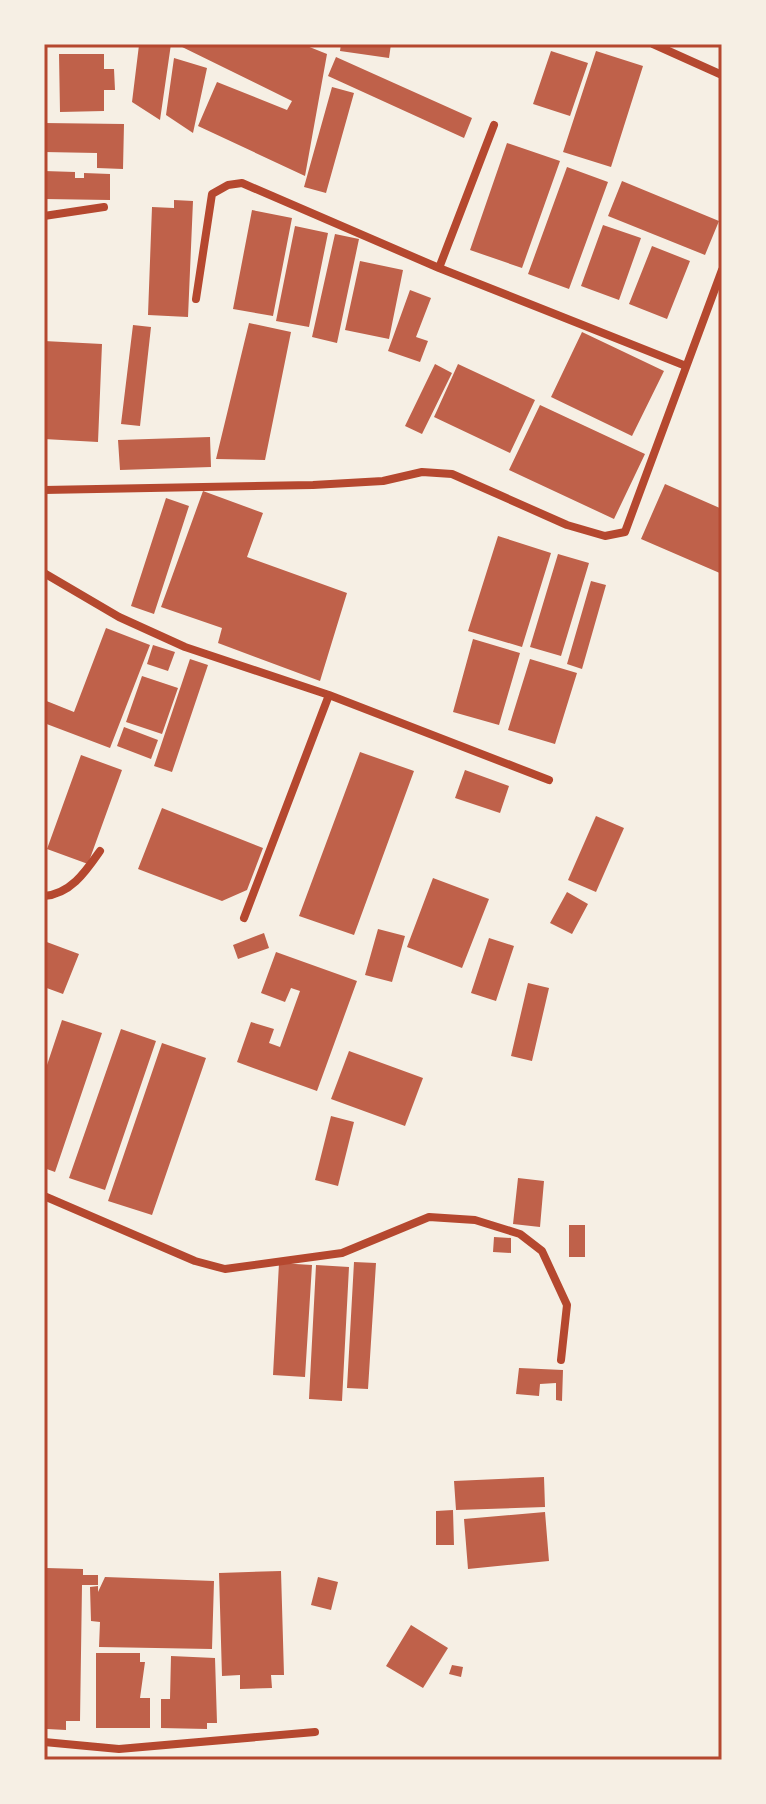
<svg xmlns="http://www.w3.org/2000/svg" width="766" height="1804" font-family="'Work Sans',sans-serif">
	<rect width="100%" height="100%" fill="#f6efe4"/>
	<path fill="#bf614a" d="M171,44L160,120L132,102L139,45Z
		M176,44H302L327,54L305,176L198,126L217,82L287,110L292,101Z
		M341,44H391L389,58L340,51Z
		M551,51L588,63L570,116L533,104Z
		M596,51L643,66L611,167L563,152Z
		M59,54H104V69H114L115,90H104V111L60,112Z
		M336,57L472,118L464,138L328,76Z
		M174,58L207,68L193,133L166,115Z
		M332,87L354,93L326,193L304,187Z
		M44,123L124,124L123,169L97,168V153L44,152Z
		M507,143L560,161L522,268L470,250Z
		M567,167L608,182L569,289L528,274Z
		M44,171L75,172V178H84V173L110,174V200L44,199Z
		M622,181L719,221L705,255L608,216Z
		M174,200L193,201L188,317L148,315L152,207L174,208Z
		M252,210L292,218L273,316L233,309Z
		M603,225L641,238L619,300L581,286Z
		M295,226L328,233L309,327L276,321Z
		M335,234L359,239L337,343L312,337Z
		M652,246L690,261L667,319L629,304Z
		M360,261L403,270L389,339L345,330Z
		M410,290L431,298L416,337L428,341L420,362L388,351Z
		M249,323L291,332L265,460L216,459Z
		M133,325L151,327L140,426L121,424Z
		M582,332L664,371L632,436L551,397Z
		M44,341L102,344L98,442L44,439Z
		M435,364L452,373L422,434L405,426Z
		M458,364L535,400L510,453L434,417Z
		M540,405L645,454L614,519L509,470Z
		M210,437L211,467L120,470L118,440Z
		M665,484L722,509V574L641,539Z
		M203,491L263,513L247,557L347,593L320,681L218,643L222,628L161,607Z
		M166,498L189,506L154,614L131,606Z
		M498,536L551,553L522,647L468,631Z
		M558,554L589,563L561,656L530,647Z
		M591,581L606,585L582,669L567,664Z
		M106,628L150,645L110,748L44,723V700L74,712Z
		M473,639L520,653L499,725L453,712Z
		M153,645L175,652L168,671L147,664Z
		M190,659L208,665L172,772L154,766Z
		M530,659L577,673L555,744L508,730Z
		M142,676L178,688L162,734L126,722Z
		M124,727L158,740L151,759L117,746Z
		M360,752L414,771L354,935L299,916Z
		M81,755L122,770L88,864L47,849Z
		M465,770L509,786L500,813L455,798Z
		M162,808L263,848L247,890L222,901L138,869Z
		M596,816L624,828L596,892L568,880Z
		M433,878L489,899L462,968L407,947Z
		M567,892L588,904L572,934L550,923Z
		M378,929L405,936L392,982L365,975Z
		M264,933L269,948L238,959L233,945Z
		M489,938L514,946L496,1001L471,993Z
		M44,941L79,954L63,994L44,987Z
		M276,952L357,981L317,1091L237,1062L251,1022L274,1029L269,1043L280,1047L300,991L291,988L285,1002L261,993Z
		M528,983L549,988L532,1061L511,1056Z
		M62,1020L102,1033L55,1172L44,1168V1074Z
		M121,1029L156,1041L105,1190L69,1178Z
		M162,1043L206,1058L152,1215L108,1201Z
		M349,1051L423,1078L405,1126L331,1099Z
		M331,1116L354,1122L338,1186L315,1180Z
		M518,1178L544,1181L540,1227L513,1224Z
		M569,1225H585V1257H569Z
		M494,1237L511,1238V1253L493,1252Z
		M354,1262L376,1263L368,1389L347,1388Z
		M279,1263L312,1265L305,1377L273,1375Z
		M316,1265L349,1267L342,1401L309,1399Z
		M519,1368L563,1370L562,1401L556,1400V1383L540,1384L539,1396L516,1394Z
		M544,1477L545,1507L456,1510L454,1481Z
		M453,1510L454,1545H436V1511Z
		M545,1512L549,1561L468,1569L464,1519Z
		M46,1568L83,1569V1575H98V1585H82L80,1721H66V1730L47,1729V1719H44Z
		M281,1571L284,1675H271L272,1688L240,1689V1675L222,1676L219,1573Z
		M105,1577L214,1581L212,1649L99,1647L100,1622L91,1621L90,1587L98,1586V1592Z
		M318,1577L338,1582L331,1610L311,1605Z
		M411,1625L448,1648L423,1688L386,1666Z
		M96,1653H140V1662H145L140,1698H150V1728H96Z
		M171,1656L215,1658L217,1723H207V1729L161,1728V1699H170Z
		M452,1665L463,1667L461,1677L449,1674Z"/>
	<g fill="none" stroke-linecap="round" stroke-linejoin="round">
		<path stroke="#b5482f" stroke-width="8" d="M653,44L722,75
			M44,216L104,207
			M439,268L494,125
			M196,299L212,194L228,185L242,183L439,268L686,366
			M44,490L313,485L383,481L422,472L452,474L567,525L605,536L625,532L722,270
			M44,573L119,617L185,647L329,695L549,780
			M44,896C71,894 86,871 100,851
			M244,918L329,695
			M44,1196L195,1261L225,1269L342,1253L429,1217L475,1220L520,1234L542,1251L567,1305L561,1360
			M44,1742L119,1749L315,1732"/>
	</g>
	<rect width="766" height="1804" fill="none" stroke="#f6efe4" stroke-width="92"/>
	<rect x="46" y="46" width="674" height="1712" fill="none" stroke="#b5482f" stroke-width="3"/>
</svg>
